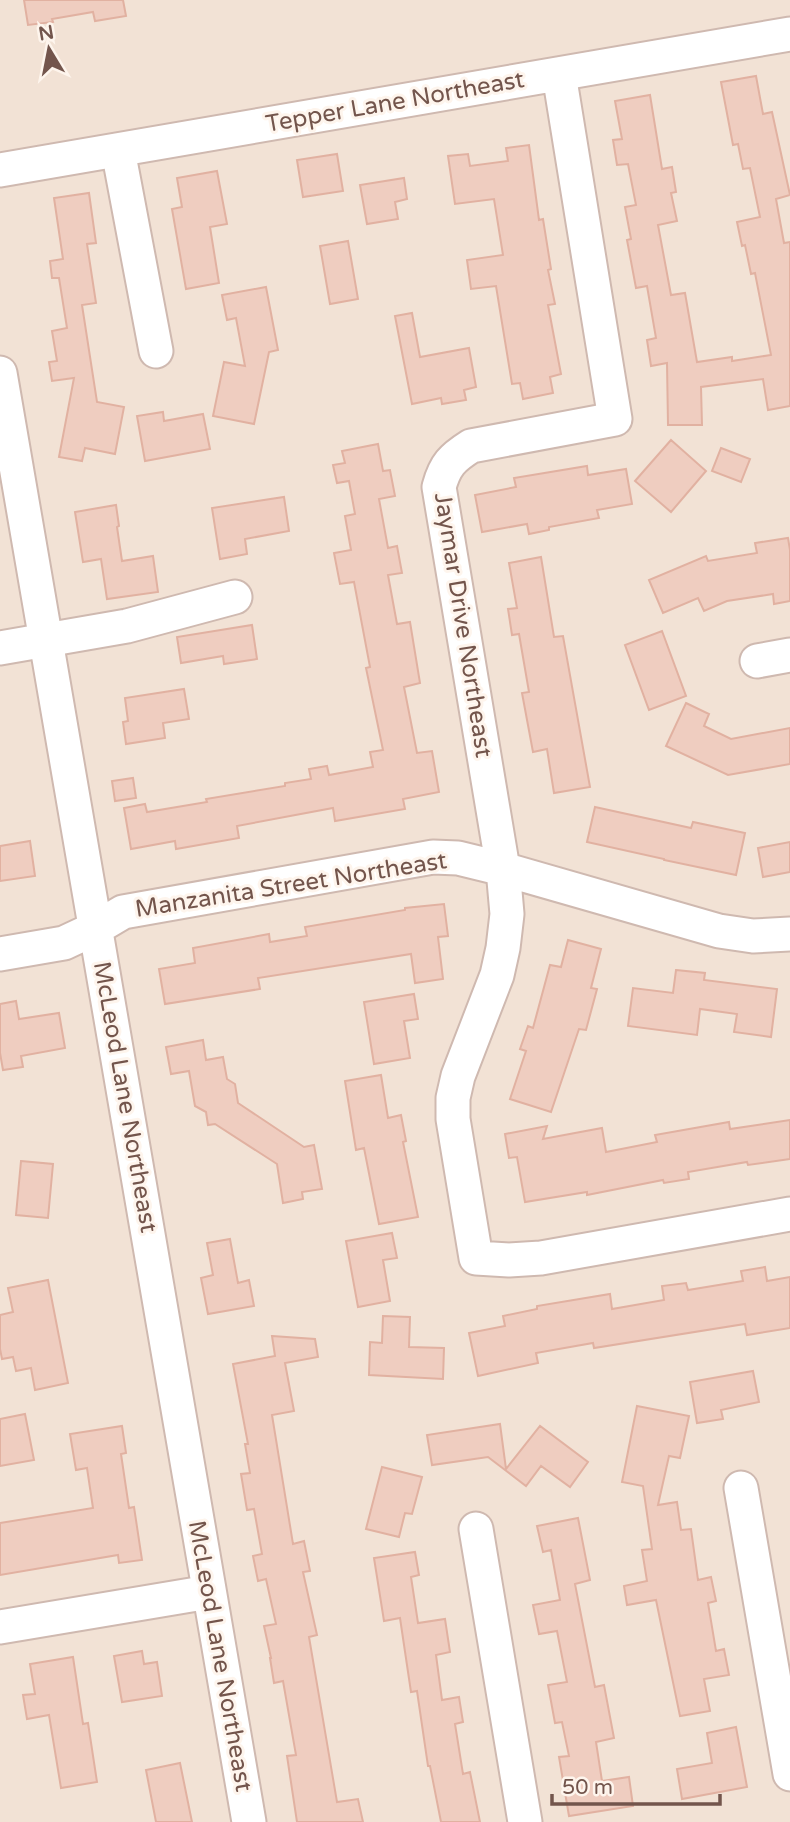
<svg xmlns="http://www.w3.org/2000/svg" width="790" height="1822" font-family="'Varela Round',sans-serif">
	<rect width="100%" height="100%" fill="#fbf1e7"/>
	<path fill="#f2e2d5" d="M0,0H790V1822H0Z"/>
	<path fill="#efcdc0" stroke="#e1b1a1" stroke-width="2" d="M24,0H123L126,16L95,21L93,12L52,19L53,22L28,25Z
		M756,76L763,114L772,112L790,195L776,199L784,243L790,242V406L768,410L763,379L701,387L702,425H668L667,363L651,366L647,340L656,338L647,286L636,288L627,240L631,239L625,207L636,205L628,164L617,165L613,140L622,139L615,101L650,95L662,169L672,167L676,192L671,193L677,221L658,225L671,295L685,293L697,362L732,357V361L771,355L755,273L751,274L745,245L742,246L737,222L760,217L750,168L743,169L738,144L733,145L721,82Z
		M529,145L539,220L543,219L551,269L548,270L555,304L548,305L561,374L550,377L553,393L523,399L520,383L512,384L496,286L471,289L467,260L503,255L494,199L455,204L448,156L468,154L470,166L508,161L506,148Z
		M337,154L343,191L303,197L297,160Z
		M217,171L227,224L210,227L219,283L186,289L172,209L182,207L177,178Z
		M404,178L407,199L395,202L398,219L367,224L360,185Z
		M89,193L96,243L87,244L96,303L82,305L97,402L124,407L115,454L85,448L82,461L59,457L74,378L52,381L49,362L57,361L52,331L67,328L59,278H52L50,261L63,259L54,198Z
		M348,241L358,299L330,304L320,246Z
		M266,287L278,350L269,352L254,424L213,416L224,362L245,366L236,318L227,320L222,295Z
		M412,313L420,357L469,348L476,387L464,390L466,400L442,404L441,398L412,404L395,316Z
		M163,412L164,421L203,414L210,449L145,461L137,416Z
		M671,440L706,471L671,512L635,481Z
		M378,444L383,471L390,470L395,496L379,499L388,548L397,546L402,573L388,575L397,624L410,622L420,683L404,687L417,753L432,751L439,792L403,799L405,809L335,821L333,808L237,826L239,838L176,849L175,841L131,849L124,808L145,804L147,812L207,802L206,799L285,786V783L311,779L309,769L327,766L329,775L373,767L370,752L383,750L366,668L370,667L354,582L340,584L334,553L351,550L345,516L355,514L349,481L337,483L333,465L345,463L342,451Z
		M721,448L750,459L741,482L712,471Z
		M587,466L588,475L626,469L632,504L597,510L599,518L549,527V530L529,534L527,524L482,532L475,495L516,487L514,478Z
		M284,497L289,531L245,539L247,554L220,559L212,508Z
		M116,505L119,526L117,527L122,561L153,556L158,592L107,599L101,559L83,562L75,512Z
		M788,538L790,550V601L774,604L773,594L727,601L704,611L698,598L663,613L649,580L706,556L708,561L757,553L755,543Z
		M541,557L554,637L563,636L590,787L554,793L547,749L533,752L522,693L529,692L519,634L512,635L508,609L517,608L509,563Z
		M252,625L257,659L224,664L223,656L181,663L177,637Z
		M662,631L686,696L649,710L625,645Z
		M184,689L189,719L163,723L165,738L126,744L123,722L128,721L125,698Z
		M686,703L709,714L704,726L731,739L790,728V764L728,775L666,746Z
		M133,778L136,798L115,801L112,781Z
		M595,807L691,828L693,822L745,833L736,875L664,860V859L587,842Z
		M30,841L35,876L0,881V846Z
		M790,842V872L763,877L758,848Z
		M444,904L448,936L438,937L443,979L415,983L411,954L258,978L260,989L165,1004L159,969L195,963L193,948L269,934L270,942L307,936L305,927L405,910V908Z
		M568,940L601,949L591,988L597,989L586,1030L579,1029L551,1112L510,1099L526,1051L520,1049L528,1026L533,1028L550,965L561,967Z
		M676,970L705,973L704,980L777,989L771,1037L734,1032L737,1014L700,1009L697,1035L628,1026L633,988L673,993Z
		M414,994L418,1019L404,1021L410,1058L374,1064L364,1002Z
		M16,1001L19,1019L59,1013L65,1048L21,1056L23,1067L3,1070L0,1053V1004Z
		M203,1040L206,1060L223,1057L227,1079L235,1084L238,1103L304,1147L314,1145L322,1189L302,1192L303,1199L283,1203L277,1164L215,1124L208,1125L206,1112L195,1106L189,1071L171,1074L166,1047Z
		M381,1075L388,1118L401,1115L406,1141L403,1142L418,1217L379,1224L364,1148L356,1150L345,1081Z
		M790,1120V1159L748,1165L747,1162L688,1172L689,1179L664,1183L663,1180L587,1195V1192L525,1202L517,1157L509,1158L505,1134L547,1126L543,1139L602,1128L606,1152L657,1142L655,1135L729,1122L730,1129Z
		M21,1161L53,1164L48,1218L16,1215Z
		M392,1233L397,1258L383,1260L390,1301L358,1307L346,1241Z
		M230,1239L238,1283L249,1280L254,1306L208,1314L201,1278L213,1275L207,1243Z
		M765,1267L767,1281L790,1277V1328L747,1335L745,1324L594,1348L593,1343L536,1353L538,1363L478,1376L469,1333L505,1326L503,1316L537,1309V1306L610,1294L612,1309L664,1300L662,1286L686,1283L688,1290L743,1281L741,1271Z
		M48,1280L68,1383L35,1390L31,1368L16,1371L13,1357L2,1359L0,1349V1315L13,1312L8,1288Z
		M383,1316L410,1317L409,1347L444,1348L443,1379L369,1375L370,1342L382,1343Z
		M272,1336L315,1339L318,1357L285,1363L294,1411L272,1415L293,1544L304,1541L310,1571L303,1572L317,1635L309,1637L337,1802L358,1799L363,1822H297L287,1756L296,1755L283,1681L274,1683L270,1658H271L264,1626L276,1624L266,1579L258,1581L253,1556L262,1554L254,1509L247,1510L241,1474L250,1473L245,1444H248L233,1364L275,1356Z
		M753,1371L759,1402L721,1410L723,1419L697,1423L690,1382Z
		M637,1406L689,1416L680,1458L669,1456L658,1505L677,1502L681,1530L691,1529L698,1580L711,1577L716,1601L708,1603L716,1651L724,1649L729,1675L704,1679L710,1711L680,1716L656,1600L627,1605L624,1586L647,1581L642,1550L652,1549L643,1486L622,1482Z
		M25,1414L34,1460L0,1466V1419Z
		M500,1424L506,1469L540,1426L588,1462L570,1487L541,1466L526,1486L488,1457L432,1465L427,1435Z
		M122,1426L126,1453L121,1454L129,1508L134,1507L142,1560L119,1563L118,1555L0,1575V1523L93,1508L87,1468L76,1470L70,1434Z
		M382,1467L422,1477L412,1514L405,1513L399,1537L366,1529Z
		M578,1518L590,1580L575,1584L595,1687L604,1685L614,1738L596,1742L602,1781L629,1777L633,1806L569,1816L559,1757L569,1756L562,1722L555,1723L548,1685L567,1682L557,1631L539,1634L533,1605L560,1600L551,1550L543,1552L537,1526Z
		M415,1552L419,1575L411,1577L418,1623L445,1619L450,1652L436,1655L442,1700L459,1697L463,1722L455,1724L463,1774L470,1772L480,1822H441L430,1766H428L417,1691L411,1692L400,1618L384,1621L374,1558Z
		M142,1651L144,1664L157,1662L162,1696L122,1702L114,1656Z
		M73,1657L83,1724L88,1723L97,1782L61,1788L49,1715L27,1719L23,1695L35,1694L30,1664Z
		M736,1727L747,1787L682,1799L677,1769L712,1763L707,1733Z
		M180,1763L192,1822H156L146,1770Z"/>
	<g fill="none" stroke-linecap="round" stroke-linejoin="round">
		<defs>
			<path id="minor" d="M559,74L615,419L471,446C452,458 445,465 439,487L503,869L507,914L503,948L497,975L458,1076L453,1098V1119L476,1258L509,1260L541,1258L790,1214
				M118,150L156,351
				M0,170L790,34
				M0,373L249,1822
				M0,648L127,626L235,597
				M757,661L790,655
				M0,954L64,943L96,928L123,912L433,857L458,858L503,869L719,931L753,936L790,934
				M741,1488L790,1774
				M476,1529L525,1822
				M0,1627L209,1592"/>
		</defs>
		<use href="#minor" stroke="#cfb9b0" stroke-width="37"/>
		<use href="#minor" stroke="#fff" stroke-width="33"/>
	</g>
	<g text-anchor="middle" dominant-baseline="central" stroke-width="6" stroke-linejoin="round" paint-order="stroke">
		<g font-size="24" fill="#73554c" stroke="#fef5ed">
			<text transform="translate(395 102) rotate(-10)">Tepper Lane Northeast</text>
			<text transform="translate(463 625) rotate(81)">Jaymar Drive Northeast</text>
			<text transform="translate(291 885) rotate(-9)">Manzanita Street Northeast</text>
			<text transform="translate(125 1097) rotate(80)">McLeod Lane Northeast</text>
			<text transform="translate(220 1656) rotate(80)">McLeod Lane Northeast</text>
		</g>
	</g>
	<g transform="translate(49 49) rotate(350)" stroke="#fef5ed" stroke-width="5" paint-order="stroke">
	<path d="M0-5L12 26L0 18L-12 26Z" fill="#73554c"/>
	<text y="-10" font-size="19" font-weight="bold" text-anchor="middle" fill="#73554c">N</text>
	</g>
	<path d="M552 1794v10h168v-10" fill="none" stroke="#73554c" stroke-width="3.5"/>
	<text x="562" y="1794" font-size="21" fill="#73554c" stroke="#fef5ed" stroke-width="5" paint-order="stroke">50 m</text>
</svg>
